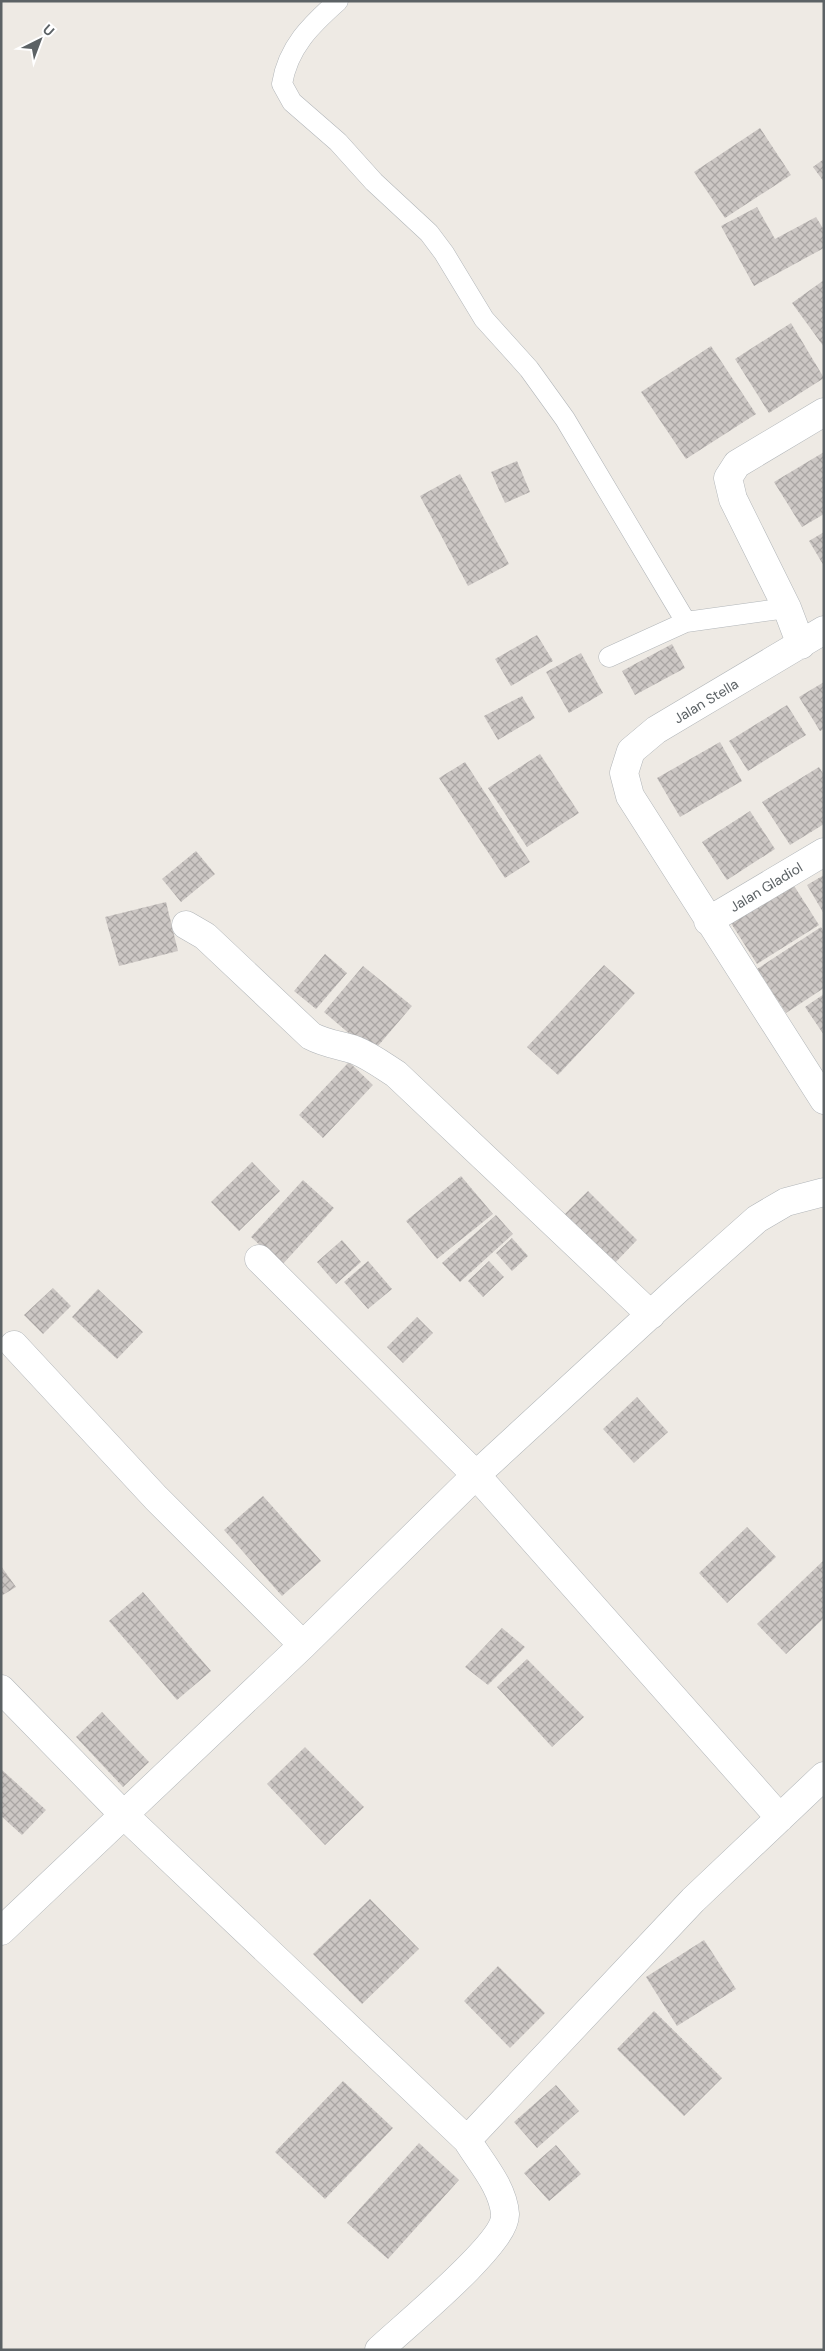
<svg xmlns="http://www.w3.org/2000/svg" width="825" height="2351" font-family="'DM Sans',sans-serif">
	<defs>
		<pattern id="building-cross-hatch" width="8" height="8" patternUnits="userSpaceOnUse" patternTransform="scale(1.25)"><rect width="8" height="8" fill="#ccc7c4"/><path d="M0 0l8 8M0 8l8-8" fill="none" stroke="#a9a5a3"/></pattern>
	</defs>
	<rect width="100%" height="100%" fill="#eeeae4"/>
	<path fill="url(#building-cross-hatch)" d="M760,128L791,175L725,218L694,172Z
		M824,159V182L813,167Z
		M757,207L775,239L816,217L824,230V248L754,286L721,226Z
		M824,280V347L792,303Z
		M791,323L824,378L769,413L735,359Z
		M711,346L756,414L686,459L641,392Z
		M824,452V514L802,527L774,482Z
		M517,461L530,492L505,503L491,472Z
		M460,474L509,564L468,586L420,496Z
		M824,532V566L809,541Z
		M537,635L553,661L511,686L495,659Z
		M672,644L685,668L635,695L622,671Z
		M581,653L603,693L569,713L546,672Z
		M824,682V729L820,731L799,697Z
		M522,696L535,718L498,740L484,716Z
		M787,705L806,735L748,771L729,741Z
		M720,742L742,781L680,817L657,778Z
		M540,754L579,813L527,847L488,788Z
		M465,762L530,862L505,878L439,778Z
		M819,767L824,775V824L790,845L762,802Z
		M750,811L775,849L727,880L702,842Z
		M196,851L215,874L181,902L162,879Z
		M824,875V914L807,885Z
		M791,881L819,925L757,964L729,920Z
		M166,902L178,951L119,966L105,917Z
		M821,927L824,932V988L786,1013L757,969Z
		M325,954L347,973L316,1009L294,991Z
		M604,965L635,993L558,1075L527,1047Z
		M363,966L412,1006L372,1053L324,1012Z
		M824,994V1035L805,1007Z
		M349,1062L373,1085L323,1138L299,1115Z
		M252,1162L280,1191L239,1231L211,1202Z
		M461,1176L493,1214L437,1259L406,1221Z
		M303,1180L334,1208L282,1265L251,1237Z
		M588,1191L637,1240L611,1267L562,1217Z
		M496,1215L513,1234L460,1282L442,1263Z
		M512,1238L528,1256L512,1271L496,1253Z
		M342,1240L361,1262L336,1284L317,1262Z
		M368,1261L392,1289L368,1309L344,1282Z
		M489,1261L504,1277L483,1297L468,1281Z
		M53,1288L71,1306L43,1334L24,1315Z
		M98,1289L143,1332L117,1359L72,1317Z
		M417,1317L433,1333L403,1363L387,1347Z
		M637,1397L668,1432L634,1463L603,1429Z
		M263,1496L321,1561L282,1596L224,1530Z
		M747,1527L776,1557L727,1603L699,1573Z
		M824,1560V1618L786,1654L757,1624Z
		M1,1566L16,1587L1,1596Z
		M143,1592L211,1671L177,1700L109,1621Z
		M502,1628L525,1647L488,1685L465,1667Z
		M527,1659L584,1717L552,1747L497,1687Z
		M102,1712L149,1762L123,1787L76,1737Z
		M305,1747L364,1807L325,1845L267,1784Z
		M1,1769L46,1810L22,1835L1,1816Z
		M370,1899L419,1949L362,2004L313,1954Z
		M704,1940L736,1989L677,2026L646,1977Z
		M498,1966L545,2013L510,2048L464,2001Z
		M654,2011L722,2078L684,2116L617,2049Z
		M343,2081L393,2128L325,2199L275,2152Z
		M556,2085L579,2111L537,2148L514,2122Z
		M419,2143L459,2180L388,2259L347,2223Z
		M556,2145L581,2174L549,2201L524,2173Z"/>
	<g fill="none" stroke-linecap="round" stroke-linejoin="round">
		<defs>
			<path id="service" d="M338,1C311,25 288,47 282,84L292,102L338,142L374,182L429,233L444,253L484,319L529,369L565,419L686,622
				M609,657L686,622L787,608"/>
			<path id="minor" d="M824,630L656,730L631,751L624,773L630,796L824,1100
				M801,645L787,608L733,499L728,478L737,464L824,412
				M708,921L824,852
				M186,925L205,936L311,1036C326,1044 340,1045 355,1050C370,1056 382,1065 396,1074L651,1315
				M259,1259L476,1475L780,1818
				M14,1345L156,1498L303,1645
				M1,1689L123,1814L467,2140C481,2163 503,2187 505,2214C507,2243 402,2328 379,2350
				M1,1931L303,1645L476,1475L677,1290L757,1219L786,1202L824,1192
				M467,2140L693,1900L824,1776"/>
		</defs>
		<use href="#service" stroke="#b2b6b9" stroke-width="21"/>
		<use href="#minor" stroke="#b2b6b9" stroke-width="29"/>
		<use href="#service" stroke="#fff" stroke-width="20"/>
		<use href="#minor" stroke="#fff" stroke-width="28"/>
	</g>
	<g text-anchor="middle" dominant-baseline="central" stroke-width="5" stroke-linejoin="round" paint-order="stroke">
		<g font-size="14" fill="#5c6265" stroke="#fff">
			<text transform="translate(706 701) rotate(-31)">Jalan Stella</text>
			<text transform="translate(766 887) rotate(-31)">Jalan Gladiol</text>
		</g>
	</g>
	<rect width="825" height="2351" fill="none" stroke="#5c6265" stroke-width="5"/>
	<g transform="translate(40 40) rotate(42)" stroke="#ffffff" stroke-width="4" paint-order="stroke">
	<path d="M0-4L9 19L0 12L-9 19Z" fill="#5c6265"/>
	<text y="-8" font-size="14" font-weight="bold" text-anchor="middle" fill="#5c6265">U</text>
	</g>
</svg>
